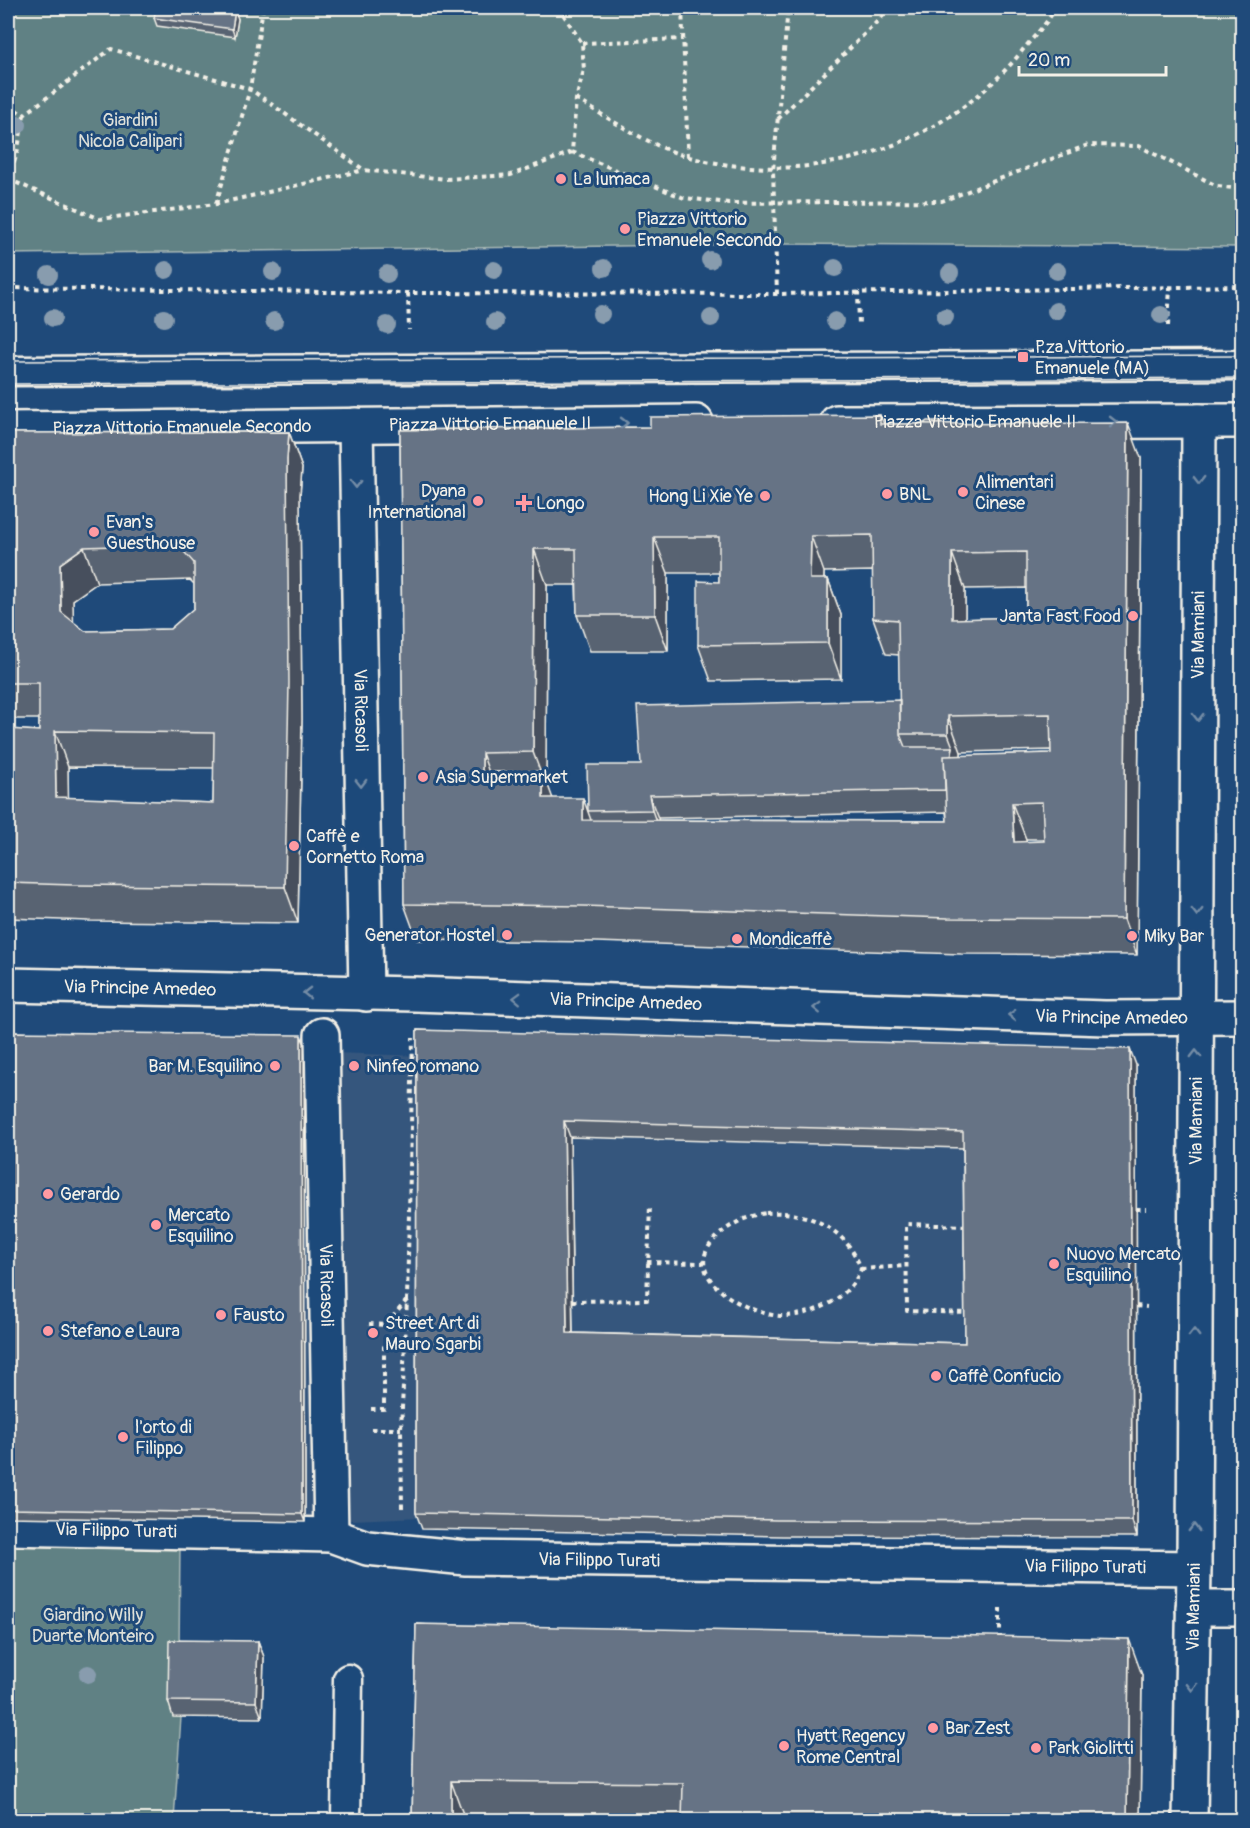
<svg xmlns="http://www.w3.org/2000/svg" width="1250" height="1828" font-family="Pangolin,sans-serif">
	<rect width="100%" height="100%" fill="#1f4a7a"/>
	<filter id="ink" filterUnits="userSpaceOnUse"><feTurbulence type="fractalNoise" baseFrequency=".0167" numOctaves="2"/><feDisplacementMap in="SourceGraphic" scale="12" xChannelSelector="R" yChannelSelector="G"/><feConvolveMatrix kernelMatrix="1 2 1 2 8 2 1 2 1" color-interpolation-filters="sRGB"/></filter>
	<g filter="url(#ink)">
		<path fill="#34567d" d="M8,1038L304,1043V1052L423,1056V1046L1136,1065L1137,1537L783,1536L422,1517L305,1522Z"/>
		<path fill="#608184" stroke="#aab9b6" stroke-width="1.5" d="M8,8H1242V247L775,244L8,254Z
			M8,1538L180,1540L179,1656L173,1716L181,1717L174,1820H8Z"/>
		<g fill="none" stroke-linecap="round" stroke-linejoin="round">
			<defs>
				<path id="lane" d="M8,371L1242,365
					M346,1820L348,1679"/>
				<g id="street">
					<path id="s1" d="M356,425L366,994"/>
					<path id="s2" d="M8,985L414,994L1105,1018L1242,1017"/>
					<path id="s3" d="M322,1035L331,1535"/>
					<path id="s4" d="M8,1528L331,1535L367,1548L466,1558L1194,1568"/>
					<path d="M1193,1608H1242"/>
					<path id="s5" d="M1190,1820L1194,1568L1199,421"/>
				</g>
				<g id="secondary">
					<path id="s6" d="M837,422L1242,421"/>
					<path id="s7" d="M8,429L696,422"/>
				</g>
			</defs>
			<use href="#lane" stroke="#f4f1e8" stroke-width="33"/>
			<use href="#street" stroke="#f4f1e8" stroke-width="38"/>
			<use href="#secondary" stroke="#f4f1e8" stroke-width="38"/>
			<path stroke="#f4f1e8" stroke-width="4" stroke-dasharray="4.5 4.5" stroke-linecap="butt" d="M682,8L688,157
				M582,43L683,39
				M576,99C610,119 651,147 689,157C811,189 943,149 1022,51C1033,37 1048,23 1055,8
				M8,105L24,115L111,49L250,89L364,170L445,179L511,175L572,152L576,99L584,70L582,43L559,8
				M778,119L891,8
				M572,152L684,198L729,203L942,201L1088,145L1139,146L1217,186L1242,189
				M8,179L100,219L216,204L364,170
				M8,179L17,154L24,115
				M216,204L250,89L263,8
				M8,288L408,293L777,294L1242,286
				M858,291L859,326
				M408,293L409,330
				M777,294L773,170L788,8
				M1168,326L1170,286
				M1136,1209H1146
				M766,1213C807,1210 847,1228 861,1269C850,1298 814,1316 783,1316C750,1316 678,1278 714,1240C728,1225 746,1216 766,1213Z
				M966,1226L906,1224L907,1311L968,1313
				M647,1262L703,1263
				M861,1269L905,1266
				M572,1301L647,1300L650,1204
				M1136,1306L1147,1307
				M369,1324L386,1325L407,1300
				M371,1409H384V1343H405
				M371,1429H401
				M402,1508L401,1429L407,1300L413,1038
				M1000,1608V1639"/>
			<use href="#lane" stroke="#1f4a7a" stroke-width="28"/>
			<use href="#street" stroke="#1f4a7a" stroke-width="33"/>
			<use href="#secondary" stroke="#1f4a7a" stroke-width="33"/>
			<path stroke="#f4f1e8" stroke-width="1.5" d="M8,361L1242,356
				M8,384L1242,378"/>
		</g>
		<g fill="#889cae">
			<circle cx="18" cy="125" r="9"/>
			<circle cx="710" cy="260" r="9"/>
			<circle cx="604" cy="268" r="9"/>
			<circle cx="835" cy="268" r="9"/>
			<circle cx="166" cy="270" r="9"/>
			<circle cx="494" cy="270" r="9"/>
			<circle cx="1057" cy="271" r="9"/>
			<circle cx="273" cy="272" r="9"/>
			<circle cx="950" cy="273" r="9"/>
			<circle cx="387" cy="274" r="9"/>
			<circle cx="49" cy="275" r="9"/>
			<circle cx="1056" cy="311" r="9"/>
			<circle cx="601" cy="314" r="9"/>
			<circle cx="1161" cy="315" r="9"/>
			<circle cx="945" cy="317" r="9"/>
			<circle cx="53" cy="318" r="9"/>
			<circle cx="164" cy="318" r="9"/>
			<circle cx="711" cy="318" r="9"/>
			<circle cx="274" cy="321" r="9"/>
			<circle cx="835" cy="321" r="9"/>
			<circle cx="495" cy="322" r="9"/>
			<circle cx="387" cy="325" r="9"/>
			<circle cx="88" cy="1674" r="9"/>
		</g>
		<path fill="#586372" stroke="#f4f1e8" stroke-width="1.5" fill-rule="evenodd" d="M235,10L238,19L235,37L157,26L154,18Z
			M880,415L884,424H943L1141,458L1137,955L961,954L596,942L417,940L404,904L400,430L650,427ZM873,571V618L886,654L899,655L900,700L641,765L588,811L552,798L546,780L547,585H576L577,615L590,651H668V573H719V582L698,645L711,681L841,679V615L828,579H824V572ZM1026,588V617L965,619V589ZM1051,750V753L961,756V752ZM946,812L947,821L658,820V818ZM1026,839H1044V841L1026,842Z
			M289,432L302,468L300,495L302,719L298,923L88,921L8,918V729L39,731V719H8V433ZM190,580L194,584V608L170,629L85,631L73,622V600L97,583ZM68,767L214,768L213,803L68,798Z
			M417,1030L1136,1065L1137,1537L783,1536L422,1529L416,1513ZM570,1137L963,1148L965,1343L573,1333Z
			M8,1032L304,1043L305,1522L8,1517Z
			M416,1624L1142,1675L1140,1821H682V1819L464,1817V1821H412Z
			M258,1641L264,1657L262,1718L173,1717L168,1701Z"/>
		<path fill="#47505d" stroke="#f4f1e8" stroke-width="1.5" d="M235,10L238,19L235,37L232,29Z
			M1128,423L1141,458L1137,955L1124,919Z
			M289,432L302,468L300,495L302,719L298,923L285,887L287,459Z
			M811,536L824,572L823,615L810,579Z
			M654,537L668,573V651L655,615Z
			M84,547L97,583L73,600L74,648L61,612L60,564Z
			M534,549L547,585L546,780L556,807L543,798V779L533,752Z
			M952,553L965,589V655L952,619Z
			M828,579L841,615V679L828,643Z
			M948,716L961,752V770H949L953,747L948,734Z
			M55,731L68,767L69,833L56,797Z
			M482,753L495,789L482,772Z
			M649,795L658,818L660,833L652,810Z
			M583,798L596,834L583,820Z
			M1012,803L1026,839L1027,878L1014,842Z
			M301,1035L304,1043L305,1522L302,1514Z
			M1130,1049L1136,1065L1137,1537L1132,1521Z
			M564,1121L570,1137L573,1349L567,1333Z
			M1129,1639L1142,1675L1140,1821H1127Z
			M258,1641L264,1657L262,1718L256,1702Z
			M451,1781L464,1817V1821H451Z"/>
		<path fill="#667385" stroke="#f4f1e8" stroke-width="1.5" fill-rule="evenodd" d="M156,8H214L235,10L232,29L154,18Z
			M880,415V424L1128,423L1124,919L948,918L583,906L404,904L400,430L650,427V417ZM872,535L873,618L898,620L900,734H948V716L1050,714L1051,753L944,756L947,821L583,820V798H543V771L482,772V753L533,752L534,549H576L577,615H655L654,537H719V582L698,581V645L828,643V579H810L811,536ZM1026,552V617L952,619V553ZM1042,802L1044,841L1014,842L1012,803Z
			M927,421H940L943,424H923Z
			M289,432L287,459L289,683L285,887L74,885L8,883V729L39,731V683H8V433ZM177,544L194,563V608L170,629L85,631L61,612L60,564L84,547ZM55,731L214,733L213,803L56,797Z
			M900,700V734L905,747H953L951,756H944L945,790L649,795L652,810L588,811L587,765H641L637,706Z
			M417,1030L1130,1049L1132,1521L777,1520L416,1513ZM564,1121L963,1132L965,1343L567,1333Z
			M8,1032L301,1035L302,1514L8,1509Z
			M416,1624L1129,1639L1127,1821H682L683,1783L451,1781V1821H412Z
			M169,1640L258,1641L256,1702L168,1701Z"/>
		<defs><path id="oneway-chevron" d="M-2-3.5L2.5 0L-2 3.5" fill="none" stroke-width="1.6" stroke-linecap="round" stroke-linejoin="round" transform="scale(1.5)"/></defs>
		<g stroke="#748da6">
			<use href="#oneway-chevron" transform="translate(1113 422)"/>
			<use href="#oneway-chevron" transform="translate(624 423)"/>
			<use href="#oneway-chevron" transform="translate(1199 480) rotate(90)"/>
			<use href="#oneway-chevron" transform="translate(356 484) rotate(90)"/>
			<use href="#oneway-chevron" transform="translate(1198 717) rotate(90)"/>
			<use href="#oneway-chevron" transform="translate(361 783) rotate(89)"/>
			<use href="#oneway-chevron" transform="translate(1197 912) rotate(90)"/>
			<use href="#oneway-chevron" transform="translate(307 993) rotate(-179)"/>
			<use href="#oneway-chevron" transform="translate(517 998) rotate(-178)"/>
			<use href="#oneway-chevron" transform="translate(817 1008) rotate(-178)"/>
			<use href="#oneway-chevron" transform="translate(1012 1015) rotate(-178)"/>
			<use href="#oneway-chevron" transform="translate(1196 1054) rotate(-90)"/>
			<use href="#oneway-chevron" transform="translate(1194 1333) rotate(-90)"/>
			<use href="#oneway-chevron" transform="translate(1194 1528) rotate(-90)"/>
			<use href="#oneway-chevron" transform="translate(1192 1687) rotate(90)"/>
		</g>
	</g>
	<g fill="#ff9aa2" stroke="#1f4a7a" stroke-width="2">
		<circle cx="561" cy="179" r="6"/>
		<circle cx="625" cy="229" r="6"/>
		<rect x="1017" y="351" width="12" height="12" rx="3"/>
		<circle cx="963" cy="492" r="6"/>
		<circle cx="887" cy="494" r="6"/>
		<circle cx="765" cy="496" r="6"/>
		<circle cx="478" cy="501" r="6"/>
		<path d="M521 494h6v6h6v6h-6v6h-6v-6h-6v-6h6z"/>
		<circle cx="94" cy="532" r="6"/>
		<circle cx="1133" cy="616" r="6"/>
		<circle cx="423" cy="777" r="6"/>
		<circle cx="294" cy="846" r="6"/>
		<circle cx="507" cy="935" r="6"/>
		<circle cx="1132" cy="936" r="6"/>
		<circle cx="737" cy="939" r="6"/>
		<circle cx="275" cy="1066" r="6"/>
		<circle cx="354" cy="1066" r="6"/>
		<circle cx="48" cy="1194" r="6"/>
		<circle cx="156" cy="1225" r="6"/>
		<circle cx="1054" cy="1264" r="6"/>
		<circle cx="221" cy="1315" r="6"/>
		<circle cx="48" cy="1331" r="6"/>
		<circle cx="373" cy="1333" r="6"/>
		<circle cx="936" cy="1376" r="6"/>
		<circle cx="123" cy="1437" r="6"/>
		<circle cx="933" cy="1728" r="6"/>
		<circle cx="784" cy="1746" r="6"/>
		<circle cx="1036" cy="1748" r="6"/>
	</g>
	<g text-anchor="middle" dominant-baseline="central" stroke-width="6" stroke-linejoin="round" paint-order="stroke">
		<g font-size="18" fill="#dee0d9" stroke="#1f4a7a">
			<text x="130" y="120">Giardini<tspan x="130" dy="21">Nicola Calipari</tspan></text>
			<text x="93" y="1615">Giardino Willy<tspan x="93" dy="21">Duarte Monteiro</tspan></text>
		</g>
		<g font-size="18" fill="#f4f1e8" stroke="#1f4a7a" text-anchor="start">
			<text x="573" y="179">La lumaca</text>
			<text x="637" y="219">Piazza Vittorio<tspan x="637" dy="21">Emanuele Secondo</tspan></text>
			<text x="1035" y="347">P.za Vittorio<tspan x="1035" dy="21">Emanuele (MA)</tspan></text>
			<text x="975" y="482">Alimentari<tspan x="975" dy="21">Cinese</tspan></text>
			<text x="466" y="491" text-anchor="end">Dyana<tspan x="466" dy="21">International</tspan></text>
			<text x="899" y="494">BNL</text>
			<text x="753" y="496" text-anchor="end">Hong Li Xie Ye</text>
			<text x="536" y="503">Longo</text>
			<text x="106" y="522">Evan's<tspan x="106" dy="21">Guesthouse</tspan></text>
			<text x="1121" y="616" text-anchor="end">Janta Fast Food</text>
			<text x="435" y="777">Asia Supermarket</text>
			<text x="306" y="836">Caffè e<tspan x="306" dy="21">Cornetto Roma</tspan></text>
			<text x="495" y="935" text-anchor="end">Generator Hostel</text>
			<text x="1144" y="936">Miky Bar</text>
			<text x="749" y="939">Mondicaffè</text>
			<text x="263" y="1066" text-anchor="end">Bar M. Esquilino</text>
			<text x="366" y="1066">Ninfeo romano</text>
			<text x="60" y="1194">Gerardo</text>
			<text x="168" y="1215">Mercato<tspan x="168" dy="21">Esquilino</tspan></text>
			<text x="1066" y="1254">Nuovo Mercato<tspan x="1066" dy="21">Esquilino</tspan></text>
			<text x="233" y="1315">Fausto</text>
			<text x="385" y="1323">Street Art di<tspan x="385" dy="21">Mauro Sgarbi</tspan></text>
			<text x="60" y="1331">Stefano e Laura</text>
			<text x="948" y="1376">Caffè Confucio</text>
			<text x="135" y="1427">l'orto di<tspan x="135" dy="21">Filippo</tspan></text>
			<text x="945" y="1728">Bar Zest</text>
			<text x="796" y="1736">Hyatt Regency<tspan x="796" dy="21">Rome Central</tspan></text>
			<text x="1048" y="1748">Park Giolitti</text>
		</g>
		<g font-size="18" fill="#f4f1e8" stroke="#1f4a7a">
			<text stroke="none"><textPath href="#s6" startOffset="138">Piazza Vittorio Emanuele II</textPath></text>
			<text stroke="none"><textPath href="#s7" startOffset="482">Piazza Vittorio Emanuele II</textPath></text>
			<text stroke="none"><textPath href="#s7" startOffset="174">Piazza Vittorio Emanuele Secondo</textPath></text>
			<text stroke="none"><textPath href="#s5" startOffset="1185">Via Mamiani</textPath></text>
			<text stroke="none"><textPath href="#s1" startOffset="285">Via Ricasoli</textPath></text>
			<text stroke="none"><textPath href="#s2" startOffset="132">Via Principe Amedeo</textPath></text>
			<text stroke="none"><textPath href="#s2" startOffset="618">Via Principe Amedeo</textPath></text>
			<text stroke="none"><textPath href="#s2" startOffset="1104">Via Principe Amedeo</textPath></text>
			<text stroke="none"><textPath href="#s5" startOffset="699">Via Mamiani</textPath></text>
			<text stroke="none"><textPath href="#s3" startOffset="250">Via Ricasoli</textPath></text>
			<text stroke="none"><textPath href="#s4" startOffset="108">Via Filippo Turati</textPath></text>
			<text stroke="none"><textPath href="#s4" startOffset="594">Via Filippo Turati</textPath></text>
			<text stroke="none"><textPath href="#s4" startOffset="1080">Via Filippo Turati</textPath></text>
			<text stroke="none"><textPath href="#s5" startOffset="213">Via Mamiani</textPath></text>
		</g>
	</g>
	<rect width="1250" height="1828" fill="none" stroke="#1f4a7a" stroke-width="30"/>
	<rect x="15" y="15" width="1220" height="1798" fill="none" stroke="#f4f1e8" stroke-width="2" filter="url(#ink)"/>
	<path d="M1019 66v9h147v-9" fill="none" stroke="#f4f1e8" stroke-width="3"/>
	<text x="1028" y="66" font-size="18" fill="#f4f1e8" stroke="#1f4a7a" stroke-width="4.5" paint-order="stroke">20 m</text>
</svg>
